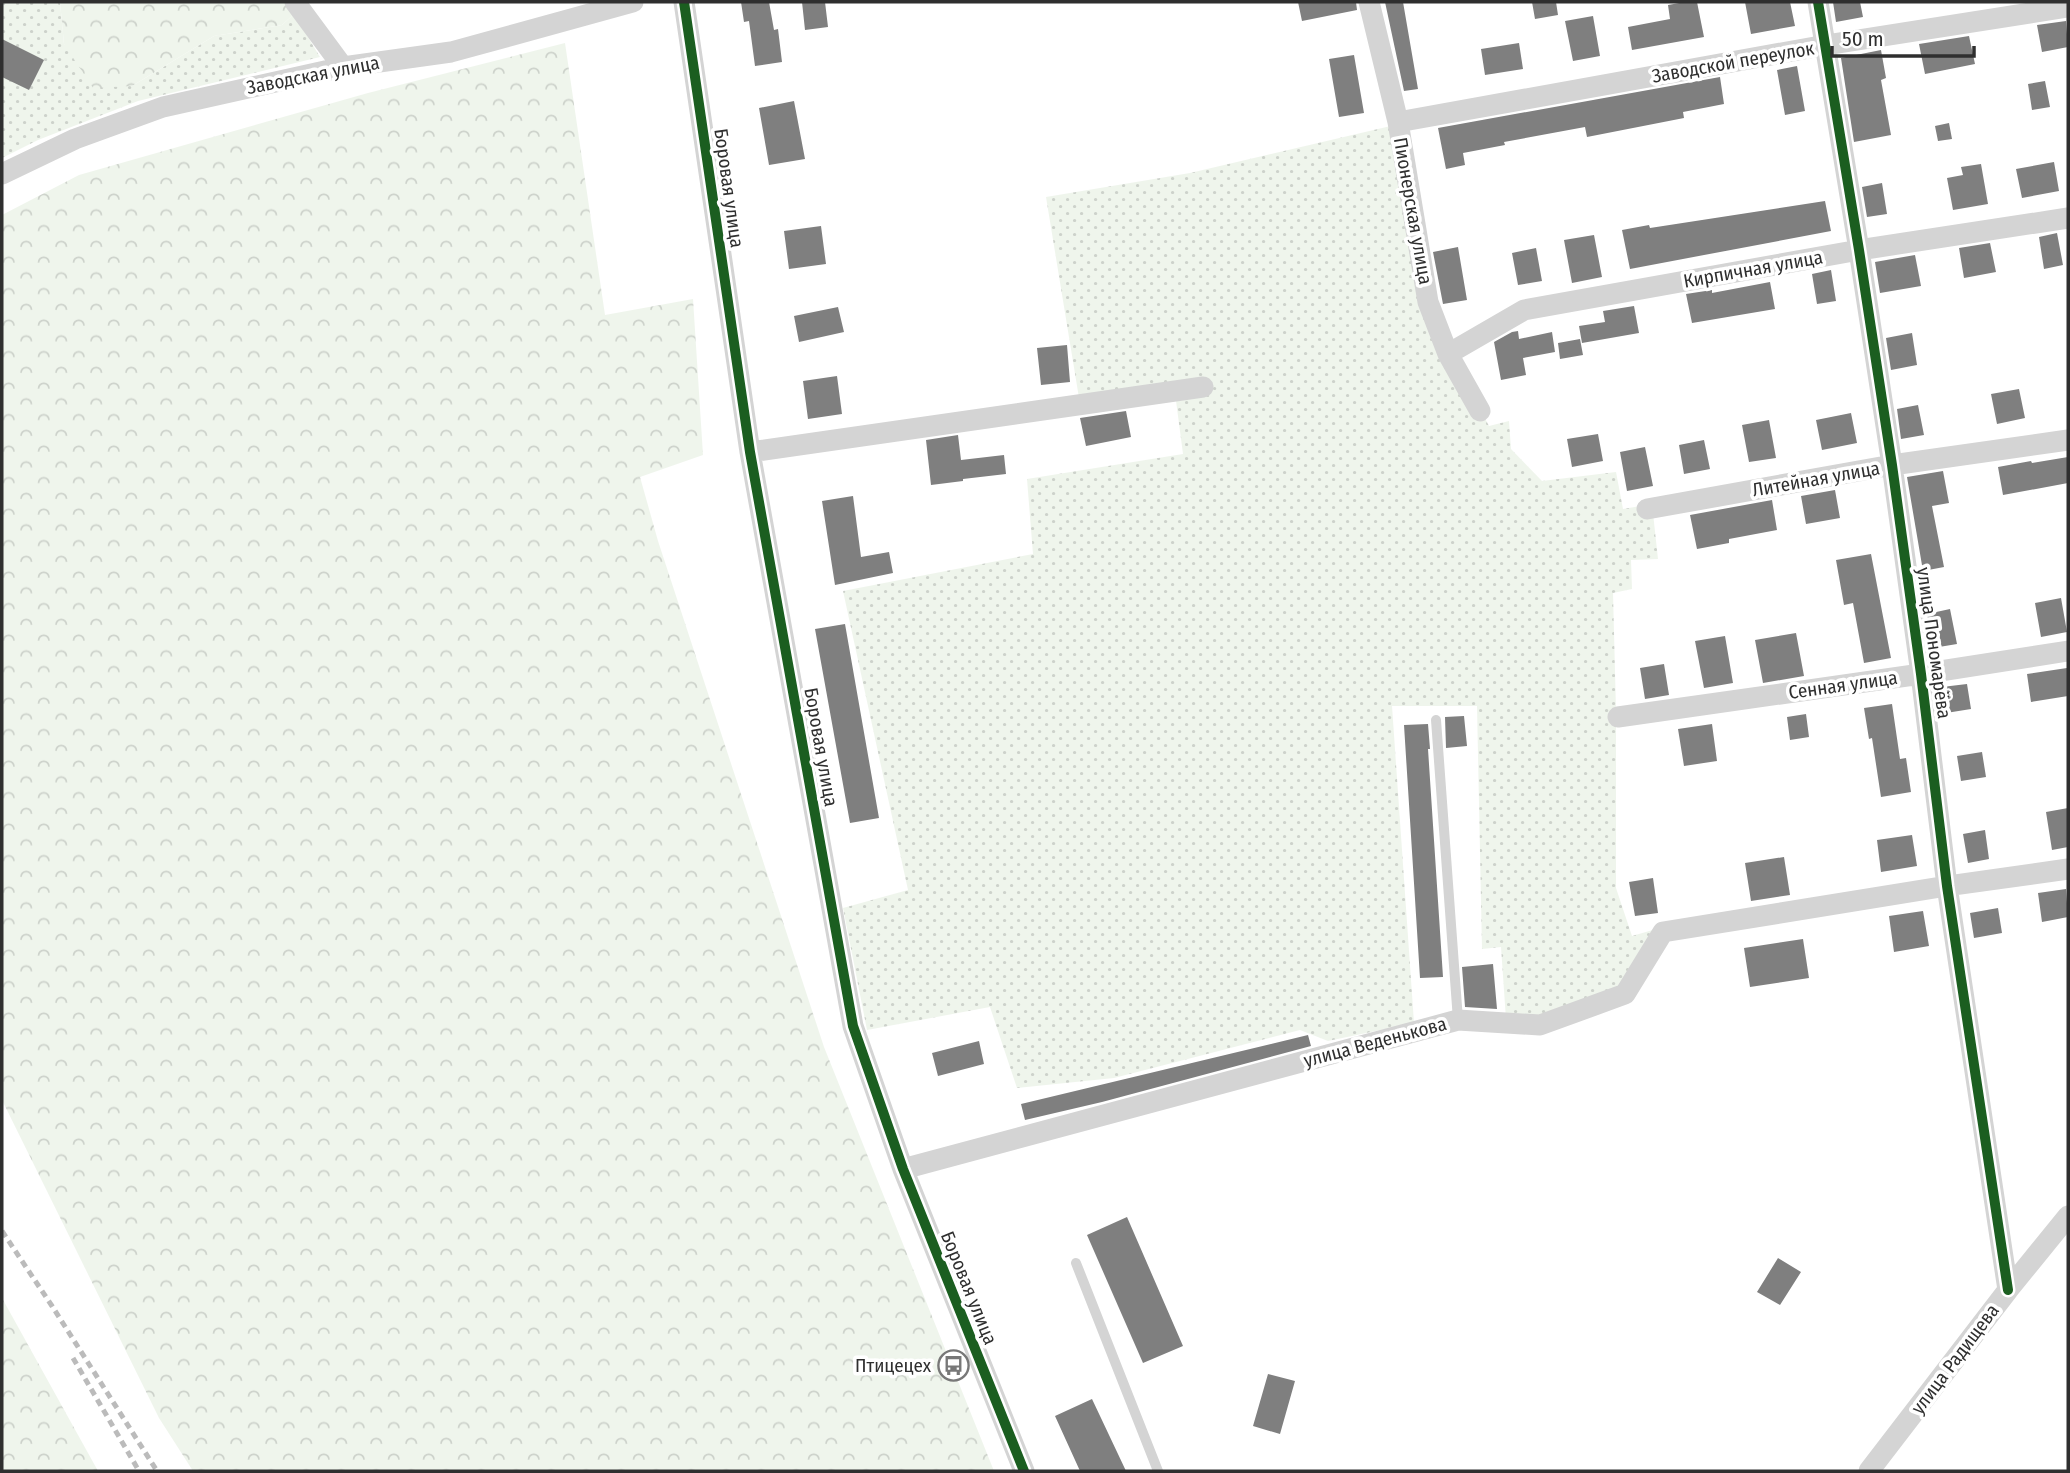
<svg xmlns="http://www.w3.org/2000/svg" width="2070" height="1473" font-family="'Fira Sans Condensed',sans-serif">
	<defs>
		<pattern id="grass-dots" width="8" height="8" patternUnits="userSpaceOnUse" patternTransform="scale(1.75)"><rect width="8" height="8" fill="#eff5ec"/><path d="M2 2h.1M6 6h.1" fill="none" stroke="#cdd2cb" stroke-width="1.8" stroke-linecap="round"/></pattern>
		<pattern id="forest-crowns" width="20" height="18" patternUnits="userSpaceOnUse" patternTransform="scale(1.75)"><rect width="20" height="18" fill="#eff5ec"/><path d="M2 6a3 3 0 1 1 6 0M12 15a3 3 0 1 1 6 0" fill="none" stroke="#cdd2cb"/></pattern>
	</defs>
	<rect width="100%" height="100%" fill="#fff"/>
	<path fill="url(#grass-dots)" d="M2,2H60L64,44L132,86L214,36L282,25L294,14L320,57L138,101L38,140L2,158Z
		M1395,125L1423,301L1489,426L1509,421L1511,449L1542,481L1616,472L1623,509L1652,504L1658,559L1631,560L1632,589L1613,593L1616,711V888L1632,936L1663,927L1621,991L1542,1018L1506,1019L1501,947L1482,949L1477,706H1392L1414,1023L1328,1041L1300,1030L1114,1078L1017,1088L990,1007L867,1030L843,908L908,890L843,591L1033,554L1027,479L1183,454L1175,393L1079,398L1046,197L1190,173Z"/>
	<path fill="url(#forest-crowns)" d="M60,2H285L294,14L282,25L214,36L132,86L93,88L64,44Z
		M565,43L605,315L693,299L703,455L640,477L658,541L824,1047L994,1471H193L159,1418L2,1100V215L79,175L368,93Z
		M2,1298L98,1471H2Z"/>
	<path fill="#7f7f7f" d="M741,2H769L774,30L778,29L782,62L755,66L749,21L744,22Z
		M802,2H825L828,27L805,30Z
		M1298,2H1356L1357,10L1302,21Z
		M1385,2H1403L1418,89L1404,91Z
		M1532,2H1556L1558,15L1535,19Z
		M1685,2H1697L1704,37L1632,50L1628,27L1670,19L1668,5Z
		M1745,2H1790L1795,26L1751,34Z
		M1833,2H1860L1863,17L1836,22Z
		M1593,16L1600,56L1573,61L1565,21Z
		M2066,21L2068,47L2042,52L2037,25Z
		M1969,36L1975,64L1925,74L1919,44Z
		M2,39L44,60L29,90L2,77Z
		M1519,43L1523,69L1485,75L1481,49Z
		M1881,50L1886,78L1881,80L1891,135L1854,142L1841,58Z
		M1354,55L1364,113L1339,117L1329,59Z
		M1797,66L1805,111L1785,115L1777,70Z
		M1720,77L1724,104L1683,112L1684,118L1587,137L1585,127L1504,142L1505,145L1463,153L1465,165L1446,169L1438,128Z
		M2045,81L2050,107L2032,110L2028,84Z
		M794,101L805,159L769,165L759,108Z
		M1949,123L1952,139L1938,141L1935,126Z
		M2054,162L2059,191L2022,198L2016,169Z
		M1981,164L1988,204L1953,210L1947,178L1963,175L1961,167Z
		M1882,183L1887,214L1867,217L1862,187Z
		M1825,201L1831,231L1630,269L1622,230L1649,225L1650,228Z
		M821,226L826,264L789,269L784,231Z
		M2057,233L2063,265L2044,269L2039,237Z
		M1594,235L1602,277L1572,283L1564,240Z
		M1990,243L1996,272L1964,278L1959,248Z
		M1458,247L1467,300L1443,304L1433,252Z
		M1536,248L1542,281L1518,285L1512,253Z
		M1915,255L1921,286L1880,293L1875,262Z
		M1831,270L1836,301L1817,304L1812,274Z
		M1770,282L1775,309L1692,323L1686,294L1712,290V293Z
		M1634,306L1639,333L1582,343L1579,326L1605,322L1603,311Z
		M838,307L844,332L799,342L794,316Z
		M1518,331L1519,339L1552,332L1555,352L1523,358L1526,375L1501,380L1494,342L1512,332Z
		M1912,333L1917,365L1891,370L1886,338Z
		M1580,339L1583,355L1560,359L1558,343Z
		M1067,345L1070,382L1041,385L1037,348Z
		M837,376L842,414L808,419L803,381Z
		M2019,389L2025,418L1997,424L1991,394Z
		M1918,405L1924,435L1901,439L1897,409Z
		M1126,411L1131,437L1086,446L1080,418Z
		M1851,413L1857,443L1822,450L1816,420Z
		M1769,420L1776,458L1749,462L1742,425Z
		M1598,434L1603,461L1572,467L1567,439Z
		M958,435L961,460L1004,455L1006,474L963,479V481L931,485L926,440Z
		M1704,440L1710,469L1684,474L1679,445Z
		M1645,447L1653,486L1627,491L1620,452Z
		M2068,457V483L2003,495L1998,467L2031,461L2032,463Z
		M1943,471L1949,503L1932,506L1944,567L1923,571L1907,477Z
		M1835,490L1840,518L1806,524L1801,496Z
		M853,496L861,557L889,552L893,573L835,585L822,501Z
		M1772,500L1777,530L1729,539V543L1697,549L1690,515Z
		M1871,554L1891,658L1864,663L1853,603L1844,605L1836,560Z
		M2061,598L2067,632L2041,637L2035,603Z
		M1950,609L1957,644L1933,648L1927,614Z
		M845,624L879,818L850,823L815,629Z
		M1796,633L1804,676L1763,683L1755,640Z
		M1725,636L1733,683L1704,688L1695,641Z
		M1664,664L1669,695L1645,699L1640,668Z
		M2067,668L2068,696L2031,702L2027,674Z
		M1967,684L1971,709L1946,713L1942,687Z
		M1892,704L1900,759L1906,758L1911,792L1881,797L1872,738L1869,739L1864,708Z
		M1806,714L1809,737L1790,740L1787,717Z
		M1464,716L1467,746L1446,748L1445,717Z
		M1428,724L1430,749H1428L1443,977L1420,978L1404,725Z
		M1712,724L1717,761L1684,766L1678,729Z
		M1982,752L1986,777L1961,781L1957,756Z
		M2068,808V847L2052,850L2046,812Z
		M1985,830L1989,859L1968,863L1963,834Z
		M1912,835L1917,866L1881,872L1877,840Z
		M1784,857L1790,895L1751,901L1745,863Z
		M1653,878L1658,913L1635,916L1629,882Z
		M2066,889L2068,917L2042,922L2038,893Z
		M1998,908L2002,933L1974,938L1970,913Z
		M1923,911L1929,946L1894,952L1889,916Z
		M1803,939L1809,978L1750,987L1744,948Z
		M1493,964L1497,1009L1465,1007L1462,967Z
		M1308,1035L1311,1046L1102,1102L1025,1120L1021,1104Z
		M979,1041L984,1064L938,1076L932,1053Z
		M1127,1217L1183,1346L1143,1363L1087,1235Z
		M1778,1258L1801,1272L1780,1305L1757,1292Z
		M1268,1374L1295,1381L1280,1434L1253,1426Z
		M1092,1399L1126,1471H1080L1055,1416Z"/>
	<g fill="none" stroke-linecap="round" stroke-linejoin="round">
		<path stroke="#d4d4d4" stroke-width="10" d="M1436,720L1458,1020
			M1076,1263L1158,1471"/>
		<path stroke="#d4d4d4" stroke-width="21" d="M295,2L343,67
			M684,2L750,452L853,1026L903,1169L1024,1471
			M1369,2L1398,122L1428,302L1448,354L1480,411
			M1818,2L1859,250L1892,465L1921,674L1947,886L2008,1290
			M1398,122L1826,45L2068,7
			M2,174L75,139L163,107L343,67L451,52L633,2
			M1448,354L1524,310L1859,250L2068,218
			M750,452L1203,387
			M1647,509L1892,465L2068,440
			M1618,717L1921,674L2068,651
			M903,1169L1458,1020L1540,1025L1625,994L1663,932L1947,886L2068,869
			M1869,1471L2008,1290L2068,1216"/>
		<path stroke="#bbb" stroke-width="5" stroke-dasharray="7 5" stroke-linecap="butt" d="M2,1231L52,1306L157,1471
			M73,1358L139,1471"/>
		<defs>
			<path id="cycleway" d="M684,2L750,452L853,1026L903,1169L1024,1471
				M1818,2L1859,250L1892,465L1921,674L1947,886L2008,1290"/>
		</defs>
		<use href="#cycleway" stroke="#fff" stroke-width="15"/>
		<use href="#cycleway" stroke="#1b5e20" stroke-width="10"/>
	</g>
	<defs>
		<symbol id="bus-ring" viewBox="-11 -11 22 22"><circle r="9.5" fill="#fff" stroke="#787878" stroke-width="1.5"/><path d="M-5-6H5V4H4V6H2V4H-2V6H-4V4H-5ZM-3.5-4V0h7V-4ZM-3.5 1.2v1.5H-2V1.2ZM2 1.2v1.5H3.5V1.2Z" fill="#787878"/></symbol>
	</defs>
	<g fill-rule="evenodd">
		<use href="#bus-ring" x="936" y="1348" width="35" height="35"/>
	</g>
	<g text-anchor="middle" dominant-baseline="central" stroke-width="7" stroke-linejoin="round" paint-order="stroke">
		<g font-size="19" fill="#2f2f2f" stroke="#fff">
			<text transform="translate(1733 62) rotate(-10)">Заводской переулок</text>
			<text transform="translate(313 75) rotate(-11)">Заводская улица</text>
			<text transform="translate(729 188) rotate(82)">Боровая улица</text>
			<text transform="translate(1413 211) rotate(80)">Пионерская улица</text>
			<text transform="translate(1753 269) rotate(-10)">Кирпичная улица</text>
			<text transform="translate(1816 479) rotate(-10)">Литейная улица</text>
			<text transform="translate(1934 643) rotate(82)">улица Пономарёва</text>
			<text transform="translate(1843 685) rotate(-8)">Сенная улица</text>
			<text transform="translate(821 747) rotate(80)">Боровая улица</text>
			<text transform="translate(1375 1042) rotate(-15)">улица Веденькова</text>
			<text transform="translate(969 1288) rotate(68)">Боровая улица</text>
			<text transform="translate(1955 1359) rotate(-53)">улица Радищева</text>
		</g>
		<g font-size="19" fill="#2f2f2f" stroke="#fff" text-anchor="end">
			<text x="931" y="1365">Птицецех</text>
		</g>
	</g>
	<rect width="2070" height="1473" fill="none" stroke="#2f2f2f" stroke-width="7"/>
	<path d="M1832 46v10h142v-10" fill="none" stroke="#2f2f2f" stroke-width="3.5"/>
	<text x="1842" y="46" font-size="21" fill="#2f2f2f" stroke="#ffffff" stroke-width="5" paint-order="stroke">50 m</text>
</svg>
